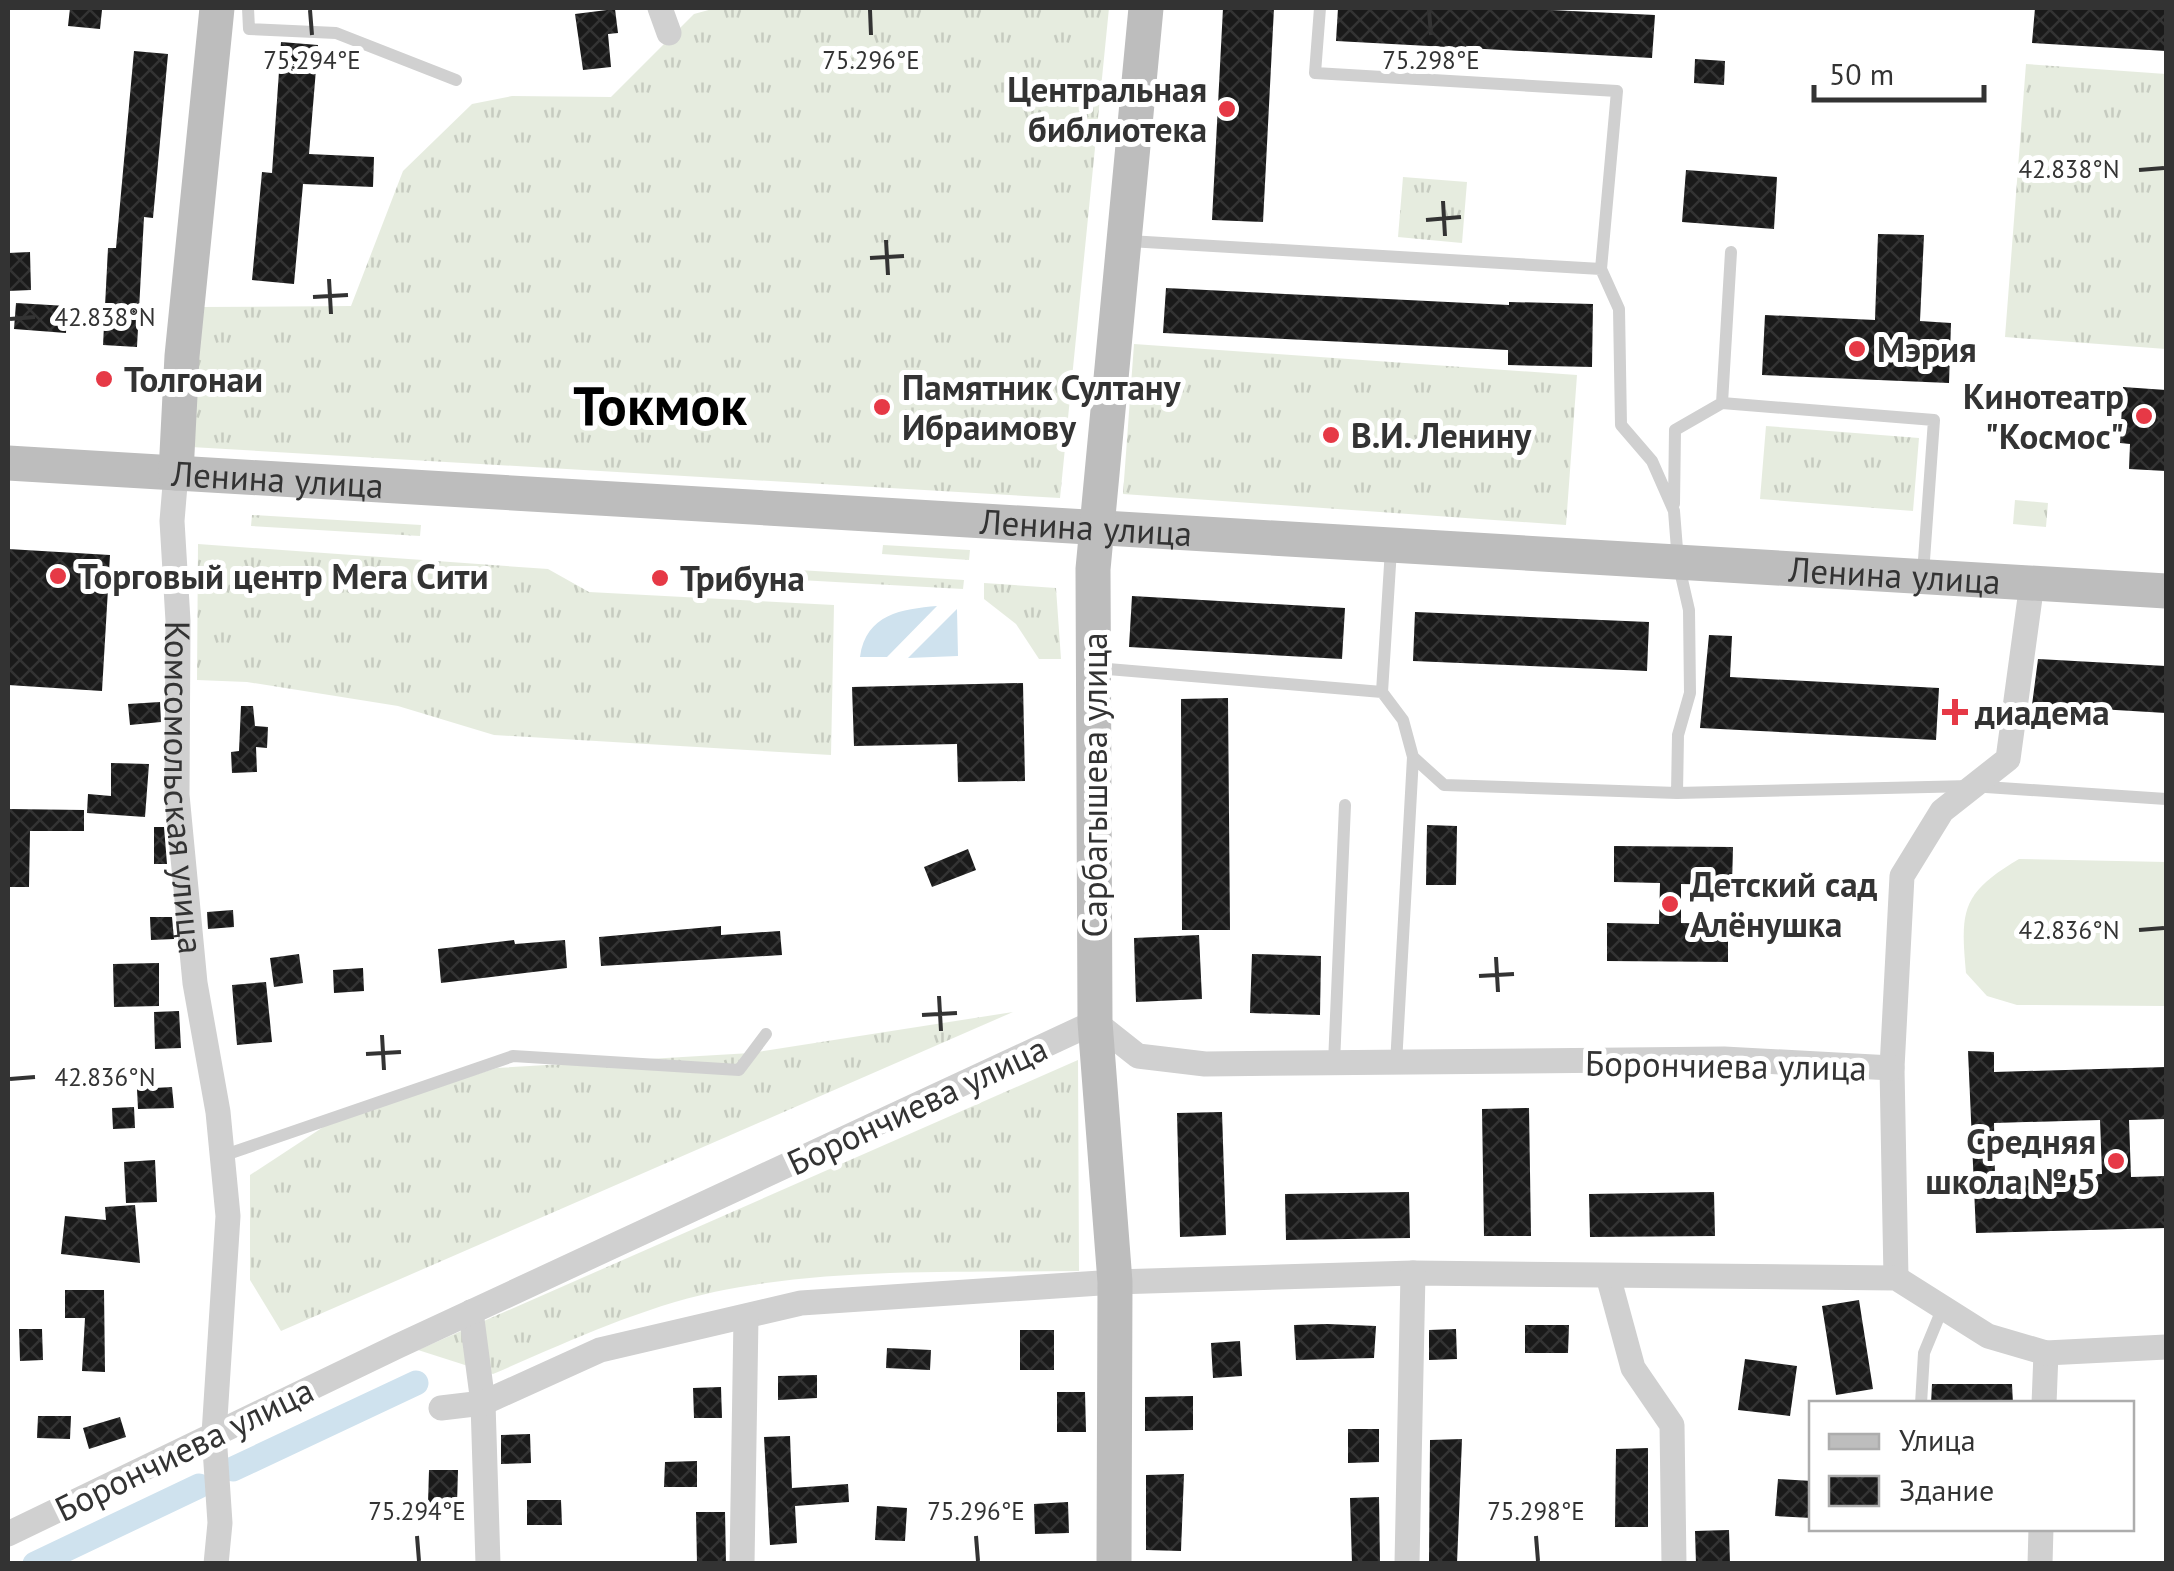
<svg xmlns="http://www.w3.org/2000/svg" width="2174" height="1571" font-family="'PT Sans',sans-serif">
	<defs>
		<pattern id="grass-tufts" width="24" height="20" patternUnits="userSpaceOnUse" patternTransform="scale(2.5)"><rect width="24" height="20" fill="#e6ecdf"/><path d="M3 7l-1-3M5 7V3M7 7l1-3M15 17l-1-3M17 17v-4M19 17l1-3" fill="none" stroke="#c6cbc0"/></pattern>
		<pattern id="building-cross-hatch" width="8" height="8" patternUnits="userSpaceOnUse" patternTransform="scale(2.5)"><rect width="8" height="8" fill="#1a1a1a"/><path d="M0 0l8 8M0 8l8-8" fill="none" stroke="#333"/></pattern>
	</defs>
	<rect width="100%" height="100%" fill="#fff"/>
	<path fill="url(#grass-tufts)" d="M716,8H1109L1060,498L191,447L202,307L351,306L403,171L472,104L512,96L611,97L694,14Z
		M2026,64L2166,74V349L2005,337Z
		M1403,177L1467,182L1462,243L1398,237Z
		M1134,344L1577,375L1566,525L1123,494Z
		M1766,426L1919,438L1913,511L1760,499Z
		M2015,500L2048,503L2046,527L2013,524Z
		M252,515L421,525L420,536L251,526Z
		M198,544L548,569L589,592L834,605L831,755L494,735L398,706L247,682L197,680Z
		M883,545L970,550L969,560L882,554Z
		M782,569L964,580L963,589L781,579Z
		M984,583L1056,588L1061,659H1039L1016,624L984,599Z
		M1013,1012L281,1331L250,1280V1175L337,1118L497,1068L751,1053Z
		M1078,1060L1079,1271C959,1273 833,1267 714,1292C637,1309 565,1343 493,1374L418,1350Z"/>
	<path fill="#e6ecdf" d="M2019,859L2166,862V1006L2017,1005L1987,996L1966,973C1960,909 1962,893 2019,859Z"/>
	<path fill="#cfe2ee" d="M937,606L887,657H860C866,614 902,609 937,606Z
		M957,609L958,656L908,658Z"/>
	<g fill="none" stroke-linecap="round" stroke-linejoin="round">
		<path stroke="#cfe2ee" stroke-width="25" d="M233,1469L416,1383
			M35,1564L199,1486"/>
	</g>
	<path fill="url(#building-cross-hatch)" fill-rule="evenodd" d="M70,8L102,10L100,29L68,26Z
		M1223,8H1274L1263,222L1212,220Z
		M1338,8H1508L1655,15L1652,58L1336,41Z
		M2035,8H2166V51L2032,43Z
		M615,9L618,33L608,34L611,67L583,70L575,14Z
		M281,42L318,45L309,154L374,157L373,187L303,184L294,284L252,280L262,172L272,173Z
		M134,51L168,54L153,218L144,217L137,347L103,345L108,248H116Z
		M1695,59L1725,61L1724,85L1694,83Z
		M1686,170L1777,177L1774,229L1682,222Z
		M1878,234L1924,235L1920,321L1951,323L1949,383L1762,375L1765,315L1875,320Z
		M30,252L31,290L8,291V253Z
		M1166,288L1509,305V302L1593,304L1592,367L1508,365V350L1163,333Z
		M16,303L67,306L66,333L14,329Z
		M2123,387L2166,390V471L2129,469L2130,444L2120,443Z
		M8,549L110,555L102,691L8,685Z
		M1132,596L1345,608L1342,659L1129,647Z
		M1415,612L1649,622L1647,671L1413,661Z
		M1709,635L1732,636L1730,677L1939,688L1936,740L1700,728Z
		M2038,659L2166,666V713L2032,705Z
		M1023,683L1025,781L958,782L957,744L854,746L852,687Z
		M1228,698L1230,930H1182L1181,699Z
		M160,702L161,722L130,725L128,704Z
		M241,706H253L255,726L268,727L267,748L256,747L257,772L232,773L231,752L239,751Z
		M111,763L149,764L145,817L87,813L88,794L111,796Z
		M9,809L84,810V831H30L29,887H8Z
		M1427,825L1457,826L1456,885H1426Z
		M154,827H164L167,864H154Z
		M1614,846L1733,847L1732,885L1681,884V923L1728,924V962L1607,961V923L1659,924L1660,883L1614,882Z
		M968,849L976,870L932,887L924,867Z
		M233,910L234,927L208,929L207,912Z
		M150,917H172L174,939L151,940Z
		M721,926V935L780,931L782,955L601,966L599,937Z
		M1199,935L1202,999L1136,1002L1134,938Z
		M514,940L515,944L565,940L567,968L441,983L438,949Z
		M299,954L303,983L274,987L270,958Z
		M1252,954L1321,956L1320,1015L1250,1013Z
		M159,963V1006L114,1007L113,964Z
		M363,968L364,991L334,993L333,970Z
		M266,982L272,1042L237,1045L232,985Z
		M179,1011L181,1048L155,1049L154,1012Z
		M1968,1051L1994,1052V1072L2166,1067V1119L2129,1120L2131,1177L2166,1176V1228L1976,1233ZM2100,1120L2102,1174L1995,1177L1994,1123Z
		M172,1087L174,1108L138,1109L137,1089Z
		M134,1107L135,1128L113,1129L112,1108Z
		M1529,1108L1531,1236H1484L1482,1109Z
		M1222,1112L1226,1235L1180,1237L1177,1113Z
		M155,1160L157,1202L126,1203L124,1162Z
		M1409,1192L1410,1238L1286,1240L1285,1194Z
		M1714,1192L1715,1236L1590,1237L1589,1194Z
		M135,1205L140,1263L61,1254L65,1216L106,1220L105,1207Z
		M65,1290H104L105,1372L82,1371L85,1318H65Z
		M1859,1300L1873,1389L1836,1395L1822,1306Z
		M1327,1324L1376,1326L1374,1358L1296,1360L1294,1325Z
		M1525,1325H1569L1568,1353H1525Z
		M19,1329H42L43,1360L20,1361Z
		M1456,1329L1457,1359L1429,1360V1330Z
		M1020,1330H1054V1370H1020Z
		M1240,1341L1242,1376L1213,1378L1211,1343Z
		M887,1348L931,1350L930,1370L886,1368Z
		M1745,1359L1797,1366L1790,1416L1738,1410Z
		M817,1375V1398L778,1400V1376Z
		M1932,1384H2012L2013,1404H1931Z
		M721,1387L722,1418H694L693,1388Z
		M1057,1392H1085L1086,1432H1057Z
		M1193,1396V1430L1145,1431V1397Z
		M38,1416H71L70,1439L37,1438Z
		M120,1417L126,1437L89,1449L83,1428Z
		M1348,1429H1379V1462L1348,1463Z
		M530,1434L531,1463L501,1464V1435Z
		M790,1436L792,1488L848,1484L849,1502L795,1506L797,1543L770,1545L764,1437Z
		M1462,1439L1457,1564H1429L1430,1440Z
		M1648,1448V1527H1615L1616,1449Z
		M697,1461V1487H664L665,1462Z
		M429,1470H458L457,1504L428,1503Z
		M1184,1474L1181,1551L1146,1550V1475Z
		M1778,1479L1812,1481V1518L1775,1516Z
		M1379,1497L1380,1564H1352L1350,1498Z
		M527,1500H561L562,1525H527Z
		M1068,1502L1069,1533L1035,1534L1034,1504Z
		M877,1506L907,1508L905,1541L875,1540Z
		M696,1512H725L726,1564H697Z
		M1729,1530L1730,1564H1696L1695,1531Z"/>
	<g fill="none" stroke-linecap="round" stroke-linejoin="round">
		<path stroke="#d0d0d0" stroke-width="12" d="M248,8L249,29L336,33L456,80
			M1320,8L1315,73L1617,91L1601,269L1619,309L1621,425L1652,461L1674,511L1678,562L1689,610L1690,693L1678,735L1677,793
			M1129,241L1601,269
			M1722,403L1934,420L1923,574
			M1674,504L1675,430L1722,403L1731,252
			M1096,668L1382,692L1403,720L1413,757L1444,785L1677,793L1971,786L2166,799
			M1382,692L1391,549
			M1334,1063L1345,805
			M1396,1064L1413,757
			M222,1156L513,1056L739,1070L766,1034
			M1921,1404L1924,1353L1943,1307"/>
		<g stroke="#d0d0d0" stroke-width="25">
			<path d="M660,8L669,33"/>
			<path id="s1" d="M176,473L172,521L178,621L177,795L195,983L218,1112L228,1216L214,1434L220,1523L216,1564"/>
			<path d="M1608,1276L1633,1368L1672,1425L1674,1564"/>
			<path d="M1896,1278L1892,1068L1902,876L1942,811L2008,759L2032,583"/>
			<path d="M471,1312L483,1403L488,1564"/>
			<path d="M2044,1404L2046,1353"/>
			<path d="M441,1408L483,1403L600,1350L801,1303L1115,1282L1413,1273L1896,1278L1988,1336L2046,1353L2166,1347"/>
			<path d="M8,1534L398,1346L1095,1022L1138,1056L1205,1064L1724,1059L1892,1068"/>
			<path d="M742,1564L746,1317"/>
			<path d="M1407,1564L1413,1273"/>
			<path d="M2040,1564L2041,1528"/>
		</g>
		<g stroke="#bdbdbd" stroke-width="35">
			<path id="s2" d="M8,463L2166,591"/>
			<path d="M176,473L182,356L217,8"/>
			<path d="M1114,1564L1115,1282L1095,1022L1093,569L1146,8"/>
		</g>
	</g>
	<path fill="none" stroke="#333" stroke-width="4" d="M310,10L312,35M870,10L871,35M1429,10L1431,35M2139,170L2164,168M1443,201L1445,236M1426,220L1461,217M886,240L888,275M870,258L904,256M329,279L331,314M313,297L348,295M10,319L35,317M2139,930L2164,928M1496,957L1498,992M1479,976L1514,974M939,996L941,1031M922,1015L957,1013M382,1035L384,1070M366,1054L401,1052M10,1079L35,1077M417,1536L419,1561M976,1536L978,1561M1536,1536L1538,1561"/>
	<g fill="#e63946" stroke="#fff" stroke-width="4">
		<circle cx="1227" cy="109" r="10"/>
		<circle cx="1857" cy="349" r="10"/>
		<circle cx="104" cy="379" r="10"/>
		<circle cx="882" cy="407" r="10"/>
		<circle cx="2144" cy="416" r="10"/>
		<circle cx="1331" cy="435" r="10"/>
		<circle cx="58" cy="576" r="10"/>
		<circle cx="660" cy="578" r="10"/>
		<path d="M1950 697h10v10h10v10h-10v10h-10v-10h-10v-10h10z"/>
		<circle cx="1670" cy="904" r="10"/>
		<circle cx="2116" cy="1161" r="10"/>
	</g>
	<g text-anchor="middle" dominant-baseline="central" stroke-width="10" stroke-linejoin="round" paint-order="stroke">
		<g font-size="35" font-weight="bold" fill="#333" stroke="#fff" text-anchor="start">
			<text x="1207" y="89" text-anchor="end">Центральная<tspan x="1207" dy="40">библиотека</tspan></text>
			<text x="1877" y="349">Мэрия</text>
			<text x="124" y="379">Толгонаи</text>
			<text x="902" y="387">Памятник Султану<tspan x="902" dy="40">Ибраимову</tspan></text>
			<text x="2124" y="396" text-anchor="end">Кинотеатр<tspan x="2124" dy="40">"Космос"</tspan></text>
			<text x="1351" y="435">В.И. Ленину</text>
			<text x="78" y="576">Торговый центр Мега Сити</text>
			<text x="680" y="578">Трибуна</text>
			<text x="1975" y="712">диадема</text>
			<text x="1690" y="884">Детский сад<tspan x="1690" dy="40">Алёнушка</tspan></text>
			<text x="2096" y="1141" text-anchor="end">Средняя<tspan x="2096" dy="40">школа № 5</tspan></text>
		</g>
		<g font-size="35" fill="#333" stroke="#fff">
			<text stroke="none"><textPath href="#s2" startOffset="270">Ленина улица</textPath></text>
			<text stroke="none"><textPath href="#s2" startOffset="1080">Ленина улица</textPath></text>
			<text stroke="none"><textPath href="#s2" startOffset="1890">Ленина улица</textPath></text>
			<text transform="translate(1094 785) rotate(-90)">Сарбагышева улица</text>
			<text stroke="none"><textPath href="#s1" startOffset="315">Комсомольская улица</textPath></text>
			<text transform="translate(1726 1065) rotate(1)">Борончиева улица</text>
			<text transform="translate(917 1105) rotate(-25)">Борончиева улица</text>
			<text transform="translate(184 1449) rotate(-26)">Борончиева улица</text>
		</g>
		<g font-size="55" font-weight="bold" fill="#000" stroke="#fff">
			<text x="660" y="404">Токмок</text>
		</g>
	</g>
	<g font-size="25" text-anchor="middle" fill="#333" stroke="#fff" stroke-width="10" stroke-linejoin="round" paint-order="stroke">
		<text x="312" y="69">75.294°E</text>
		<text x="871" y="69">75.296°E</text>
		<text x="1431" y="69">75.298°E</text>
		<text x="2069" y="178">42.838°N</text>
		<text x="105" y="326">42.838°N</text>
		<text x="2069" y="939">42.836°N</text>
		<text x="105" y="1086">42.836°N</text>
		<text x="417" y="1520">75.294°E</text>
		<text x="976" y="1520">75.296°E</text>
		<text x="1536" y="1520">75.298°E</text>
	</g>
	<rect width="2174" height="1571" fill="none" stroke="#333333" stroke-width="20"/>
	<rect x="1809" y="1401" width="325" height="130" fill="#ffffff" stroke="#adadad" stroke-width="2.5"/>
	<rect x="1829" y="1434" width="50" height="15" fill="#bdbdbd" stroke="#adadad" stroke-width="2.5"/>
	<text x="1899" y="1451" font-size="30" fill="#333333">Улица</text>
	<rect x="1829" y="1476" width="50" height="30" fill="url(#building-cross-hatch)" stroke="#adadad" stroke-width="2.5"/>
	<text x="1899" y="1501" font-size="30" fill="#333333">Здание</text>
	<path d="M1814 85v15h170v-15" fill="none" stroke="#333333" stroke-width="5"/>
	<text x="1829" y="85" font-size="30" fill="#333333" stroke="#ffffff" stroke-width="8" paint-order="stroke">50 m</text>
</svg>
